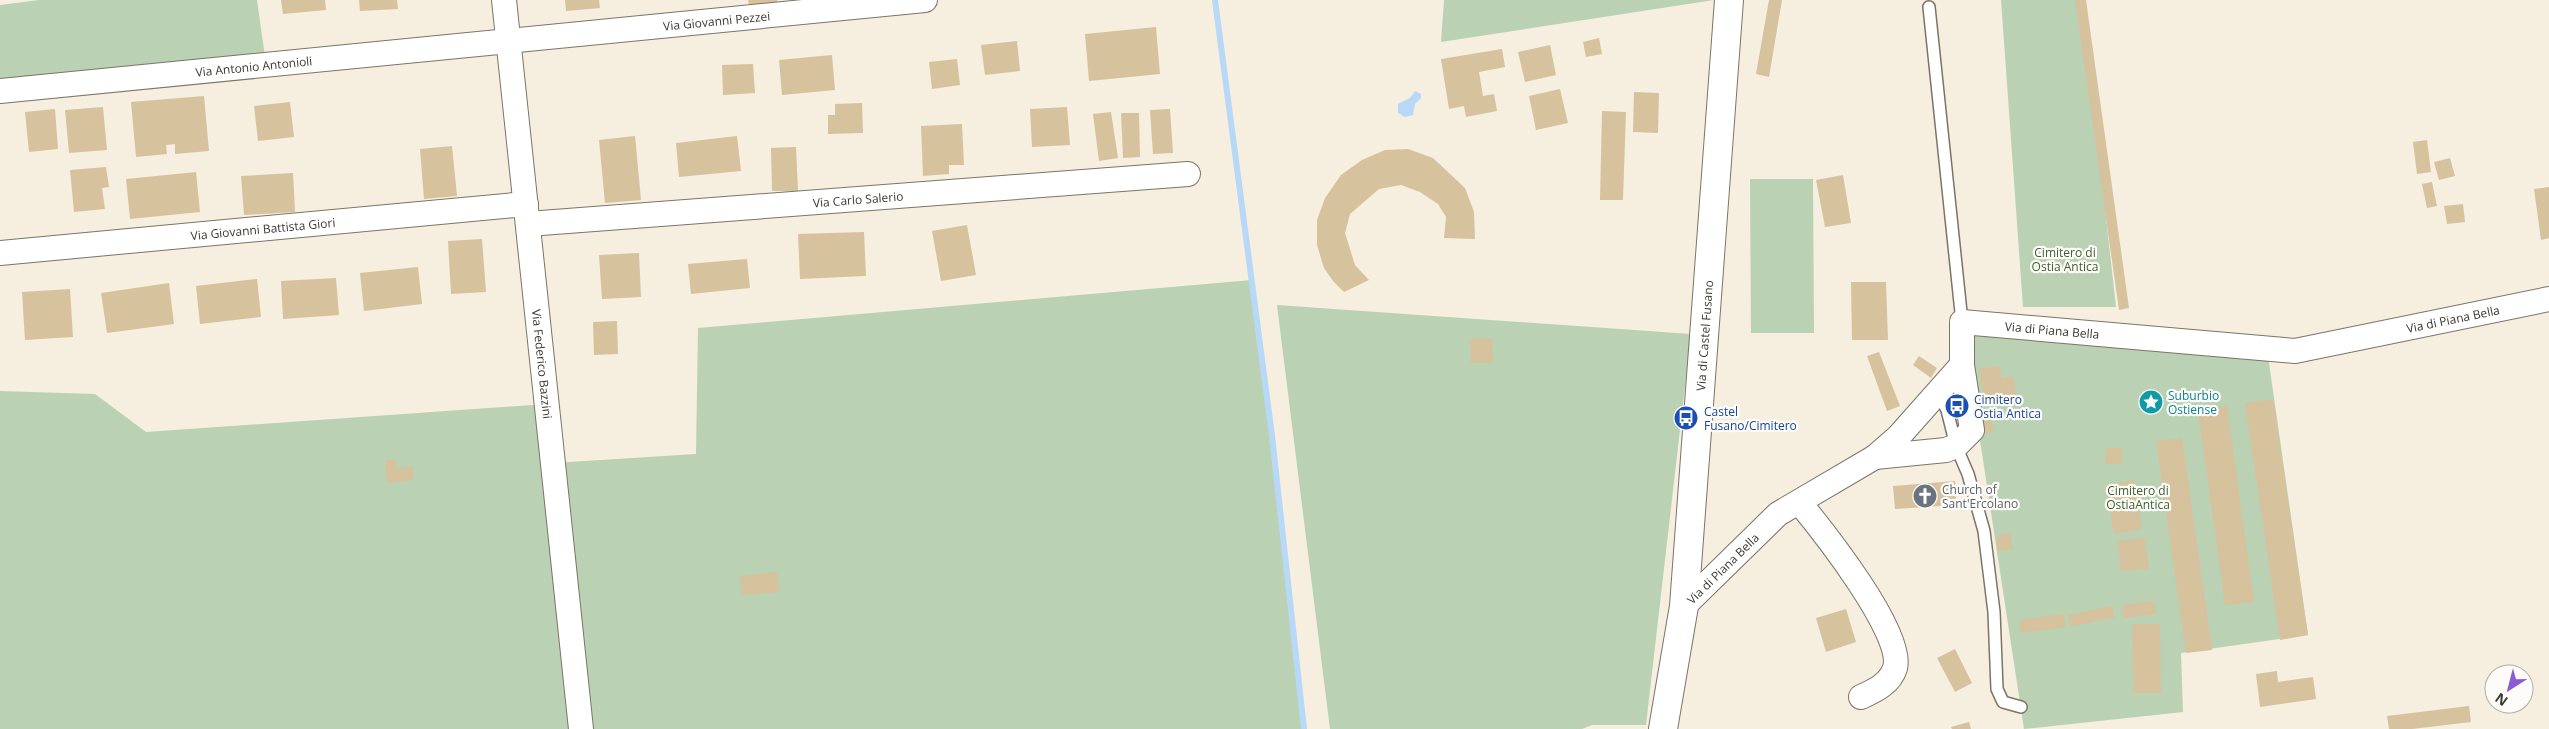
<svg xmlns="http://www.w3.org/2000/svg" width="2549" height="729" font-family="'Open Sans',sans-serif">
	<rect width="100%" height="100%" fill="#f6eedf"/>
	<path fill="#bad1b3" d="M39,0H257L266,64L0,91V5Z
		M1444,0H1714L1441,42Z
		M2001,0H2082L2116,307H2023Z
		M1750,179H1813L1814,333H1751Z
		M1252,280L1304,729H0V391L95,394L146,432L547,404L553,463L696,454L698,328Z
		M1277,305L1691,334L1646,725H1592L1582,729H1330Z
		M1962,322L2268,356L2308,635L2181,653L2183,712L2024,729Z"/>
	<path fill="#b7d8f6" d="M1415,91L1421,94V98L1415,104L1413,115L1405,117L1398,113V104L1410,98Z"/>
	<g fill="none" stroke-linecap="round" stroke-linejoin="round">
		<path stroke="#b7d8f6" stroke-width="6" d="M1215,0L1272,436L1304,729"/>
	</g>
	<path fill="#d6c29d" d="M281,0H325L326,10L283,14Z
		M359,0H397L398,9L360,11Z
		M565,0H599L600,8L566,11Z
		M748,0H777L778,2L749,5Z
		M1769,0H1782L1769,77L1756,74Z
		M2075,0H2086L2129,308L2119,310Z
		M1156,27L1160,74L1089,81L1085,34Z
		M1599,38L1602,54L1586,57L1583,42Z
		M1017,41L1020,71L985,75L981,45Z
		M1550,45L1556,75L1525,82L1518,52Z
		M1502,49L1505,67L1479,72L1483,96L1494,94L1497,111L1466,117L1464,106L1449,109L1441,59Z
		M832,55L835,90L782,95L779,60Z
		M957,59L960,85L932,89L929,62Z
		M753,64L755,93L723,95L722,65Z
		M1560,89L1568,123L1536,130L1529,96Z
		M1634,92L1659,93L1658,133L1633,132Z
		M204,96L209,151L175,154V144L166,145L167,154L136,157L131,102Z
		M290,102L294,137L258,141L254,106Z
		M862,103L863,133L828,134V115H835V104Z
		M103,107L107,150L69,153L65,110Z
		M1067,107L1070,145L1032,147L1030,109Z
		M55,109L58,149L29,152L25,112Z
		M1170,109L1173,153L1153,154L1150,110Z
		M1602,111L1626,112L1623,200H1600Z
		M1111,112L1118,158L1099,161L1093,114Z
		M1121,113H1139L1140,157L1123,158Z
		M962,124L964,165H949V174L923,176L921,126Z
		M635,136L641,200L605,203L599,140Z
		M737,136L741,171L679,177L676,143Z
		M2427,140L2431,172L2417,174L2413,142Z
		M452,146L457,196L424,199L420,149Z
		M796,147L798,191H772L771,148Z
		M1408,149L1433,158L1465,188L1474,212L1475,239L1444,238L1446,217L1438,204L1420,192L1401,185L1379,189L1350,214L1345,233L1355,265L1369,280L1344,292L1333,281L1324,268L1317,245V220L1325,198L1341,175L1362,160L1385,150Z
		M2450,158L2455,176L2439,180L2434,162Z
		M106,167L109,187L102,188L105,209L74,212L70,170Z
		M196,172L200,212L130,219L126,179Z
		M293,173L295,212L244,215L241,176Z
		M1843,175L1851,223L1825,227L1816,180Z
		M2432,182L2437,206L2427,208L2422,184Z
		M2549,187V238L2541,240L2534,189Z
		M2463,204L2465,222L2447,224L2444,206Z
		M967,225L976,275L941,281L932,231Z
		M864,232L866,276L800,279L798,234Z
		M482,239L486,292L451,294L448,241Z
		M639,253L641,297L602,299L599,255Z
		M747,259L750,288L691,294L688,264Z
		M418,267L422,304L364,311L360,273Z
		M336,278L339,315L283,319L281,281Z
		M257,279L261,317L200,324L196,286Z
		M1851,282H1886L1888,340H1852Z
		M169,283L174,324L107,333L101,293Z
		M70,289L73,337L25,340L22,292Z
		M617,321L618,354L594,355L593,322Z
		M1492,338L1493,363H1471L1470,339Z
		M1879,352L1900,406L1887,411L1867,356Z
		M1919,356L1937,368L1931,378L1913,365Z
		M2000,366L2002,378L2013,376L2017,397L1984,402L1979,369Z
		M2273,399L2308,635L2280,640L2245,403Z
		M2227,406L2254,602L2225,605L2198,410Z
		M1991,419L1993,432L1973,435L1971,422Z
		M2182,438L2212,650L2186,653L2156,441Z
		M2106,448H2122V464H2105Z
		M395,459L396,468L412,466L413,480L387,483L385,461Z
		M2134,480L2142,529L2114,534L2105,485Z
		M1955,481L1956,505L1895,509L1893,486Z
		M2010,533L2013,549L1998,551L1996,536Z
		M2145,538L2149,569L2121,571L2117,541Z
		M777,572L779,592L742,595L740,576Z
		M2154,601L2156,614L2124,618L2122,605Z
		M2112,606L2115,617L2071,627L2068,615Z
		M1846,609L1856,642L1826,652L1816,618Z
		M2064,614L2066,627L2021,633L2019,620Z
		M2132,624H2160L2161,693H2134Z
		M1955,649L1972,683L1955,692L1937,658Z
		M2277,671L2278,682L2313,677L2316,699L2260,707L2256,674Z
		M2469,706L2471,722L2412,729H2389L2387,716Z
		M1969,722L1971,729H1952L1951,727Z"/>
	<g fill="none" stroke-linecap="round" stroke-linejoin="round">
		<defs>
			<path id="lane" d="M1929,7L1962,322
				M1938,392L1947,410L1956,446L1968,474L1984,531L1994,612L1997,689L2003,702L2021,707"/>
			<g id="street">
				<path id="s1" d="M504,0L581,729"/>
				<path id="s2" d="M0,91L925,0"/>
				<path id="s3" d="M528,224L1188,174"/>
				<path id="s4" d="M0,253L526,204"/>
				<path id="s5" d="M1875,457L1946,450L1956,446L1972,430L1962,365V322L2295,351L2549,299"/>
				<path d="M1799,502C1822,530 1905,634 1895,668C1890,684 1874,691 1861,697"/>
				<path id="s6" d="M1684,606L1778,514L1875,457L1899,436L1962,365"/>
			</g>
			<g id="secondary">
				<path id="s7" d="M1663,729L1684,606L1729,0"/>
			</g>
		</defs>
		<use href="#lane" stroke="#7b7467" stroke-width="14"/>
		<use href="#street" stroke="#7b7467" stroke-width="26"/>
		<use href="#secondary" stroke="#7b7467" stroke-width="30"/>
		<use href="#lane" stroke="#fff" stroke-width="11"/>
		<use href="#street" stroke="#fff" stroke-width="24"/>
		<use href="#secondary" stroke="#fff" stroke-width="28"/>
	</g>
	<defs>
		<symbol id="sight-disc" viewBox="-11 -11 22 22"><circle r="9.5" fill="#0f9aa8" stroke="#fefcf9"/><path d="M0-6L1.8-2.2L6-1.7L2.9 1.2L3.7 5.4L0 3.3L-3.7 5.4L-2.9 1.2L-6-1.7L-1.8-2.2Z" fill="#fff"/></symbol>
		<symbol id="bus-disc" viewBox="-11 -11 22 22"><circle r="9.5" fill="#1a4fb4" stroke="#fefcf9"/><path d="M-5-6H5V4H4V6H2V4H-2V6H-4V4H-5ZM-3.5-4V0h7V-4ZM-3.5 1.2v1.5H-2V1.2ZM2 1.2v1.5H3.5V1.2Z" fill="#fff"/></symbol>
		<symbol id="church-disc" viewBox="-11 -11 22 22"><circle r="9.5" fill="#6b7280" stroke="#fefcf9"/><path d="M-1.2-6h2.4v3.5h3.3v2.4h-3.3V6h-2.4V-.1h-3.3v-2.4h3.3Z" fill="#fff"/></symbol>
	</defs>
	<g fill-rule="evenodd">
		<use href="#sight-disc" x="2137" y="388" width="28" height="28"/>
		<use href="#bus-disc" x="1943" y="392" width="28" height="28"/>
		<use href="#bus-disc" x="1672" y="404" width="28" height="28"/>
		<use href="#church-disc" x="1911" y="482" width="28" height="28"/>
	</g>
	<g text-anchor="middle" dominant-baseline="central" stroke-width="4.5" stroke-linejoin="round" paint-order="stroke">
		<g font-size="12" fill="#3b3833" stroke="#fefcf9">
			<text stroke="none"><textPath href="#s2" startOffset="720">Via Giovanni Pezzei</textPath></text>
			<text stroke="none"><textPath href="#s2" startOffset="255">Via Antonio Antonioli</textPath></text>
			<text stroke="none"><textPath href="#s3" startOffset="331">Via Carlo Salerio</textPath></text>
			<text stroke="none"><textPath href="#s4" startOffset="264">Via Giovanni Battista Giori</textPath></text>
			<text stroke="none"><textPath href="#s5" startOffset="709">Via di Piana Bella</textPath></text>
			<text stroke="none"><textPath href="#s5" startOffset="304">Via di Piana Bella</textPath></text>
			<text stroke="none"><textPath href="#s7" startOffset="396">Via di Castel Fusano</textPath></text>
			<text stroke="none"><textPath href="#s1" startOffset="366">Via Federico Bazzini</textPath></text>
			<text stroke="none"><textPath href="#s6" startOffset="54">Via di Piana Bella</textPath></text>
		</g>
		<g font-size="12" fill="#3c6030" stroke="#fefcf9">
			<text x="2065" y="252">Cimitero di<tspan x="2065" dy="14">Ostia Antica</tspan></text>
			<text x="2138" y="490">Cimitero di<tspan x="2138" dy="14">OstiaAntica</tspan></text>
		</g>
		<g font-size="12" fill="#0d838f" stroke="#fefcf9" text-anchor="start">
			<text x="2168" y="395">Suburbio<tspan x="2168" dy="14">Ostiense</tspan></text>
		</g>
		<g font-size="12" fill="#164399" stroke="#fefcf9" text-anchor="start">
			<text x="1974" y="399">Cimitero<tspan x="1974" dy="14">Ostia Antica</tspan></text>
			<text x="1704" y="411">Castel<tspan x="1704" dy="14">Fusano/Cimitero</tspan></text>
		</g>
		<g font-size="12" fill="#5b616d" stroke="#fefcf9" text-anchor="start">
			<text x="1942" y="489">Church of<tspan x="1942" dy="14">Sant'Ercolano</tspan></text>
		</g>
	</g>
	<g transform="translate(2509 689) rotate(216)"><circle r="24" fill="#fefcf9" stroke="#b0aeaa"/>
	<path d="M0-4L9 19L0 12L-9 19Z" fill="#895cd6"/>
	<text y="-8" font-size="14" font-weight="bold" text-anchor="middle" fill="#3b3833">N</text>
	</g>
</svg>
